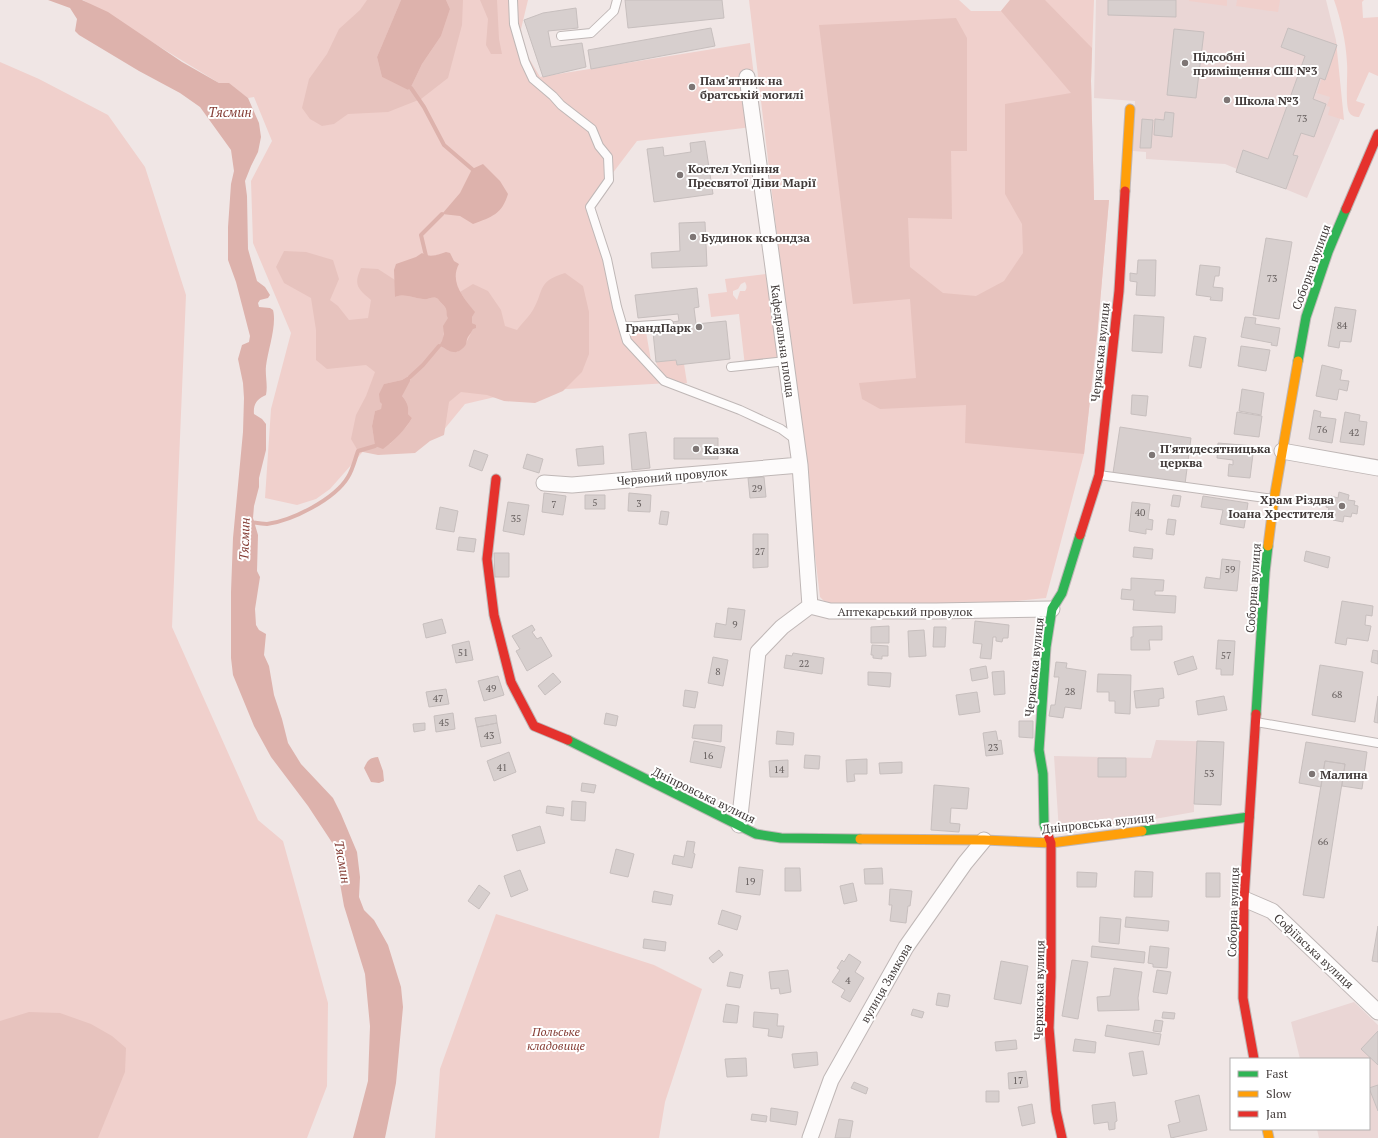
<svg xmlns="http://www.w3.org/2000/svg" width="1378" height="1138" font-family="'PT Serif',serif">
	<rect width="100%" height="100%" fill="#f0e6e5"/>
	<path fill="#ead6d5" d="M1096,0H1326L1336,40L1340,120L1307,198L1225,164L1146,159V152L1133,151L1135,101L1094,98Z
		M1156,740L1224,742L1221,805L1194,804V812L1132,823L1059,831L1054,756L1151,758Z
		M1354,1002L1378,1025V1138H1319L1317,1129H1369V1059H1300L1291,1022Z"/>
	<path fill="#f0d0cc" fill-rule="evenodd" d="M83,0H528L521,29L524,50L540,77L750,43L760,126L637,141L587,207L617,288L626,327L645,326L651,361L650,362L669,383L516,392L465,404L442,432L411,453L367,447L330,489L316,499L297,505L265,498L271,409L291,333L253,243L251,181L272,141L254,97L248,98L229,84L219,83Z
		M749,0H959L971,11H1001L1010,0H1094L1091,81L1094,200H1109L1097,337L1084,454L1046,598L958,607L827,604L820,597Z
		M1189,0H1227V6L1189,1Z
		M1237,0H1280L1278,12L1236,6Z
		M1334,0H1364L1362,2L1363,18L1378,17V76L1369,72L1356,101L1365,104L1359,117C1355,117 1351,116 1349,112C1345,104 1348,74 1347,63C1346,42 1341,20 1334,0Z
		M1336,41L1344,120L1328,115L1330,107L1327,106L1330,97L1317,93L1322,78L1326,79Z
		M0,62L39,79L108,115L145,167L186,295L172,627L258,820L283,841L328,1003L327,1086L307,1138H0Z
		M774,273L786,361L745,366L739,314L711,317L708,294L727,292L725,279ZM745,282C747,286 747,288 745,291H740L737,300L733,295V291L738,289L741,284Z
		M676,360L677,365L684,364L687,383C675,385 659,374 656,362Z
		M496,914L654,965L702,989L665,1102L659,1138H435L440,1069Z"/>
	<path fill="#e7c3be" fill-rule="evenodd" d="M367,0H401L377,57L382,77L408,90L411,87L422,64L441,36L450,9L446,0H463L462,25L448,78L421,99L388,112L348,114L334,124L322,126L310,119L302,108L309,79L327,54L339,29L360,10Z
		M480,0H497L499,39L502,54H491L486,45L488,19Z
		M1010,0H1045L1092,48L1091,81L1094,200H1109L1097,337L1084,454L965,443L966,405L880,409L862,399L859,383L916,378L910,299L853,304L819,25L956,18L967,38V151H951L952,219L908,218L910,267L943,293L976,296L1004,281L1023,253L1022,224L1005,194V104L1071,93L1001,11Z
		M284,251L306,252L333,260L339,279L330,300L338,306L349,320L368,318L371,300C358,289 353,285 361,268L378,269L395,280V297C405,293 413,298 423,299C429,300 433,295 438,299C440,302 445,306 446,309C447,313 446,315 449,318C445,327 441,337 445,346L457,352L465,346C468,338 472,333 474,324L472,323V317L474,312L460,292L473,284L488,291L501,310L505,326L517,330C521,324 527,319 531,313C545,292 535,282 565,273L583,286L589,312V354L582,372L563,391L535,403L504,401L487,395L461,392L449,402L444,435L430,441L415,453L378,455L358,451L351,439L356,415L366,396L375,372L366,365L327,369L316,360V330L311,298L284,283L276,267ZM407,377L402,396C407,402 409,406 408,414L412,418L407,426L390,444L375,446L372,426L375,411L381,409L383,404L384,384L402,380Z
		M29,1012L60,1013L91,1024L112,1036L126,1048L125,1072L98,1138H0V1021Z"/>
	<path fill="#ddb2ac" d="M48,0H82L108,12L182,62L219,83H229L248,98L259,123L261,137L258,152L251,166L245,181L247,196L248,249L257,281L265,287L270,295L268,298L260,300L258,303L259,307L270,308L273,310C277,325 268,350 266,366C265,376 268,385 266,395C257,399 253,404 254,414L262,419L266,424V450L259,478V487L254,506L253,518L258,535L257,571L260,577L255,609L256,625L259,630L266,634L264,655L269,666L274,695L282,719L288,743L301,764L333,798L341,814L357,852L360,877L359,897L364,910L374,920L388,945L401,987L403,1007L396,1083L385,1138H353L368,1081L370,1026L365,974L344,906L333,844L308,806L271,757L254,726L233,675L231,658V592L233,538L243,432L244,398L243,383L238,359L242,345L249,342L250,336L236,282L228,260V227L231,184L234,171L231,150L200,107L180,93L139,71L79,35L75,31L77,19L70,8Z
		M401,0H446L450,9L441,36L422,64L411,87L408,90L382,77L377,57Z
		M483,164L500,181L508,194C502,214 492,217 473,224L460,216L442,214L460,193L472,169Z
		M446,252L450,253L454,261L459,264C449,282 464,298 475,312L472,317V323L476,325V328L473,329C471,333 470,334 468,337C466,340 467,344 465,346C463,349 457,353 454,352C448,352 445,347 439,346L442,341L444,334L443,326L448,318C446,315 447,313 446,309C445,306 440,302 438,299C433,295 429,300 423,299C413,298 405,293 395,297L394,270L396,264L416,257L422,253C429,258 438,255 446,252Z
		M407,377H410V381L402,396C407,402 409,406 408,414L412,418C405,430 394,441 383,449L375,446L372,426L375,411L381,409L382,404L380,402L379,394L384,384L402,380Z
		M378,757L383,771L384,781L379,783L371,782L364,768C368,760 369,758 378,757Z"/>
	<g fill="none" stroke-linecap="round" stroke-linejoin="round">
		<path stroke="#ddb2ac" stroke-width="4" d="M411,88L424,107L444,145L472,169
			M426,256L421,235L442,214
			M410,377L423,365L439,346
			M251,522C256,523 262,524 267,524C292,521 335,499 348,477C353,469 355,459 358,451L375,446"/>
	</g>
	<path fill="#d7cfce" stroke="#c7bfbe" d="M625,0H722L724,18L628,28Z
		M1108,0H1176V17L1108,15Z
		M576,8L578,28L548,31L551,47L582,43L586,67L543,77L524,20L543,13Z
		M711,28L715,46L591,69L588,50Z
		M1288,28L1337,45L1325,80L1320,78L1313,99L1326,104L1314,137L1301,133L1293,155L1298,156L1286,189L1236,172L1243,150L1268,159L1305,56L1281,47Z
		M1174,29L1204,32L1196,98L1167,95Z
		M1165,112L1174,113L1172,137L1154,135L1155,119L1164,120Z
		M1142,119L1153,120L1151,148H1140Z
		M705,141L713,194L654,202L647,149L663,147L664,156L691,152L690,143Z
		M705,222L707,266L652,268L651,253L680,251L679,223Z
		M1266,238L1292,242L1279,319L1253,315Z
		M1138,260H1156L1155,296L1136,295L1137,282L1130,281V273L1137,274Z
		M1200,265L1220,267L1219,276H1215L1213,287L1223,288L1222,301L1210,300L1211,297L1196,295Z
		M697,288L699,307L694,308L696,324L726,321L730,359L677,365L676,360L656,362L653,332L673,329L672,322L679,321L678,314L638,318L635,295Z
		M1335,307L1356,310L1351,342L1340,341L1339,348L1328,346Z
		M1134,315L1164,317L1162,353L1132,351Z
		M1245,317L1256,318L1255,324L1280,328L1277,346L1271,345L1272,343L1241,337Z
		M1194,336L1206,338L1201,368L1189,366Z
		M1241,346L1270,350L1266,371L1238,366Z
		M1322,365L1342,370L1340,380L1349,381L1347,391L1339,389L1337,400L1316,396Z
		M1242,389L1264,393L1261,415L1239,411Z
		M1132,395L1148,396L1146,416L1131,414Z
		M1314,410L1321,412L1320,417L1336,419L1332,443L1309,439Z
		M1237,412L1262,416L1259,437L1234,434Z
		M1345,412L1360,415L1359,421L1367,422L1364,445L1340,442Z
		M1120,427L1191,438L1185,484L1113,473Z
		M646,432L650,468L632,470L629,434Z
		M674,438H718V459H674Z
		M1218,443L1254,446L1250,478L1228,476L1229,464L1233,465V460L1217,458Z
		M603,446L604,464L578,466L576,449Z
		M474,450L488,455L482,471L469,466Z
		M527,454L543,459L539,473L523,468Z
		M764,477L766,497L750,498L748,478Z
		M1339,492L1349,495L1348,500L1355,501L1354,505L1358,506L1357,514L1352,513L1351,517L1344,516L1343,522L1333,520L1335,514L1328,512L1329,508L1326,507L1327,499L1330,500L1331,496L1338,498Z
		M544,493L566,496L563,515L542,512Z
		M629,493L651,495L650,512L628,511Z
		M585,495H605V509H585Z
		M1173,495L1181,496L1179,507L1171,506Z
		M1203,496L1248,503L1244,528L1220,524L1223,510L1201,507Z
		M508,502L529,505L524,535L503,531Z
		M1132,502L1150,504L1148,519L1153,520L1152,530L1146,529V534L1129,531Z
		M440,507L458,511L454,532L436,529Z
		M661,511L669,512L667,525L659,524Z
		M1168,519L1176,520L1174,535L1166,534Z
		M753,534H768V567L753,568Z
		M459,537L476,539L474,552L457,550Z
		M1134,547L1153,549L1152,559L1133,557Z
		M1306,551L1330,557L1328,568L1304,561Z
		M494,553H509V577H495Z
		M1222,559L1240,561L1237,591L1204,588L1206,577L1220,579Z
		M1131,578L1164,580L1163,591H1155V595L1176,596L1175,613L1133,610L1134,600L1121,599L1122,589L1131,590Z
		M1342,601L1373,606L1372,616L1366,615L1365,625L1371,626L1368,641L1347,638L1346,645L1335,643Z
		M728,608L745,610L741,640L714,637L716,623L726,625Z
		M442,619L446,633L426,638L423,624Z
		M975,621L1009,625L1008,638H1003L1002,642L996,641V637H993L991,659L980,658L982,644L973,643Z
		M532,625L535,630L532,632L537,639L541,637L552,656L527,671L516,651L520,649L512,636Z
		M889,626V643H871V627Z
		M1162,626V640H1149L1150,650H1131V637H1133V627Z
		M934,627H946L945,647H933Z
		M924,630L926,656L909,657L908,631Z
		M1218,640L1235,641L1233,675H1221V669H1216Z
		M469,641L473,660L456,663L452,645Z
		M872,645L888,646V656H882V659L873,658V655H871Z
		M1373,650L1378,651V664L1371,662Z
		M793,653L824,658L822,674L784,668L786,655L792,656Z
		M1193,656L1197,669L1178,675L1174,662Z
		M713,657L728,660L723,686L708,683Z
		M1056,662L1067,663L1066,668L1086,671L1081,709L1065,707L1063,718L1049,716L1051,705H1055L1059,677H1054Z
		M1320,665L1363,672L1355,722L1312,715Z
		M986,666L988,678L972,681L970,669Z
		M1004,671L1005,694L994,695L992,672Z
		M868,672L891,673L890,687L868,685Z
		M553,673L561,682L545,695L538,686Z
		M1098,674L1131,675L1130,714L1115,713V701H1109V692H1097Z
		M498,676L504,695L484,701L478,681Z
		M1163,688L1164,698L1159,699V706L1136,708L1134,691Z
		M446,689L449,704L429,707L426,692Z
		M685,690L698,692L695,708L683,706Z
		M977,692L980,712L959,715L956,695Z
		M1224,696L1227,710L1198,715L1196,701Z
		M1378,696V723L1374,722Z
		M453,713L455,729L436,732L434,716Z
		M606,713L618,716L616,726L604,724Z
		M496,715L497,723L477,727L475,718Z
		M1019,721H1033V738L1019,737Z
		M425,723V730L414,732L413,724Z
		M497,723L501,743L481,747L477,727Z
		M694,725H722L721,742L692,738Z
		M777,731L794,733L793,745L776,744Z
		M996,731L998,741L1001,740L1003,754L986,756L983,733Z
		M694,741L725,747L721,768L690,762Z
		M1197,741L1224,742L1221,805L1194,804Z
		M1306,742L1367,752L1362,789L1342,786L1345,764L1325,761L1321,787L1299,783Z
		M509,752L516,772L494,781L487,761Z
		M805,755L820,756L819,769L804,768Z
		M1098,758H1126V777H1098Z
		M867,759V774H854L855,781L847,782L846,760Z
		M788,760V777H770L769,761Z
		M1325,761L1345,764L1324,898L1303,895Z
		M902,762V773L880,774L879,763Z
		M582,783L596,785L594,793L581,791Z
		M934,785L969,788L967,809L951,808L950,823L960,824L959,832L931,830Z
		M572,801L586,802L585,821L571,820Z
		M547,806L564,808L563,816L546,813Z
		M540,826L545,843L517,851L512,835Z
		M687,841L695,842L693,853L695,854L692,868L672,864L674,855L684,857Z
		M616,849L634,854L628,877L610,873Z
		M739,867L763,870L760,895L736,892Z
		M785,868H800L801,891H785Z
		M882,868L883,884H865L864,869Z
		M520,870L528,890L511,897L504,876Z
		M1135,871L1153,872L1152,897H1134Z
		M1077,872L1097,873L1096,887H1077Z
		M1206,873H1220V897H1206Z
		M853,883L857,901L844,904L840,886Z
		M479,885L490,893L479,909L468,901Z
		M890,889L912,891L910,906H908L906,923L890,921L892,905H889Z
		M654,891L673,895L671,905L652,902Z
		M722,910L741,916L737,930L718,924Z
		M1100,917L1121,919L1119,944L1099,942Z
		M1126,917L1169,921L1168,931L1125,927Z
		M1378,926V962L1372,961Z
		M644,939L666,942L665,951L643,948Z
		M1092,946L1145,952L1144,963L1091,957Z
		M1150,946L1169,948L1167,968L1153,967V964L1148,963Z
		M719,950L723,955L713,963L709,958Z
		M849,954L861,962L855,972L864,978L850,1002L841,997L845,990L832,982L840,970L837,968L842,960L844,962Z
		M1072,960L1088,962L1078,1019L1062,1016Z
		M1001,961L1028,966L1021,1004L994,999Z
		M1114,968L1142,972L1138,998L1139,1010L1098,1011L1097,997L1110,996Z
		M788,970L791,992L780,994L779,988L771,989L769,972Z
		M1157,970L1171,972L1167,994L1153,992Z
		M730,972L743,975L740,988L727,986Z
		M938,993L950,995L948,1007L936,1005Z
		M726,1004L739,1006L737,1023L723,1022Z
		M913,1009L924,1012L922,1018L911,1015Z
		M754,1012L778,1014L777,1026H784L782,1038L768,1036L769,1029L753,1027Z
		M1163,1012L1175,1013L1174,1019L1162,1018Z
		M1155,1020L1163,1021L1161,1032L1153,1031Z
		M1107,1025L1161,1034L1159,1045L1105,1036Z
		M1378,1031V1065L1361,1049Z
		M1075,1039L1096,1042L1095,1053L1073,1051Z
		M1016,1040L1017,1049L996,1051L995,1042Z
		M1143,1051L1147,1074L1133,1076L1129,1053Z
		M817,1052L818,1065L794,1068L792,1054Z
		M746,1058L747,1076L727,1077L725,1059Z
		M1026,1071L1028,1087L1009,1089L1008,1073Z
		M854,1082L868,1088L866,1094L851,1088Z
		M1378,1085V1111L1369,1088Z
		M986,1091H999V1102H986Z
		M1199,1095L1207,1130L1171,1138L1168,1125L1180,1122L1175,1101Z
		M1115,1102L1117,1121L1115,1122V1129L1109,1130L1108,1122L1094,1124L1092,1105Z
		M1032,1104L1035,1123L1022,1126L1018,1107Z
		M771,1108L798,1112L796,1125L770,1121Z
		M752,1114L767,1116L766,1122L751,1120Z
		M839,1119L853,1121L850,1138H835Z"/>
	<g fill="none" stroke-linecap="round" stroke-linejoin="round">
		<defs>
			<path id="lane" d="M513,0L514,24L525,62L533,79L553,96L561,105L592,129L599,146L608,157L609,180L590,207L607,259L617,307L627,341L664,381L740,410L781,429L796,440
				M561,36L591,33L614,11L617,0
				M623,327L669,324
				M731,367L786,361
				M1099,475L1273,499
				M1256,722L1378,743"/>
			<path id="street" d="M747,77L800,465L810,606
				M1282,451L1378,468
				M544,483L572,485L800,465
				M739,825L758,652L782,627L810,606L830,611H936L1052,609
				M1244,899L1272,911L1378,1012
				M810,1138L831,1080L906,947L965,863L984,840"/>
			<path id="fast" d="M1298,361L1306,317L1328,252L1346,209
				M1256,714L1265,572L1268,546
				M568,740L756,834L781,838L860,839
				M1142,831L1249,817
				M1048,835L1044,824L1043,774L1039,750L1046,647L1052,609L1062,593L1080,535"/>
			<path id="slow" d="M1125,191L1130,109
				M1268,546L1274,499L1298,361
				M860,839L984,840L1051,843L1142,831
				M1267,1129L1269,1138"/>
			<path id="jam" d="M1346,209L1378,134
				M496,479L487,559L494,615L511,682L534,726L568,740
				M1080,535L1099,475L1119,291L1125,191
				M1048,835L1051,843V977L1049,1028L1056,1111L1062,1138
				M1254,1059L1243,998L1244,899L1256,714"/>
		</defs>
		<use href="#lane" stroke="#bfb7b6" stroke-width="10"/>
		<use href="#street" stroke="#bfb7b6" stroke-width="17"/>
		<use href="#fast" stroke="#bfb7b6" stroke-width="11"/>
		<use href="#slow" stroke="#bfb7b6" stroke-width="11"/>
		<use href="#jam" stroke="#bfb7b6" stroke-width="11"/>
		<use href="#lane" stroke="#fdfbfb" stroke-width="8"/>
		<use href="#street" stroke="#fdfbfb" stroke-width="15"/>
		<use href="#fast" stroke="#30b455" stroke-width="9"/>
		<use href="#slow" stroke="#ff9f0a" stroke-width="9"/>
		<use href="#jam" stroke="#e5322d" stroke-width="9"/>
	</g>
	<g fill="#7e7675" stroke="#fff" stroke-width="1.5">
		<circle cx="1185" cy="63" r="4"/>
		<circle cx="692" cy="87" r="4"/>
		<circle cx="1227" cy="100" r="4"/>
		<circle cx="680" cy="175" r="4"/>
		<circle cx="693" cy="237" r="4"/>
		<circle cx="699" cy="327" r="4"/>
		<circle cx="696" cy="449" r="4"/>
		<circle cx="1152" cy="455" r="4"/>
		<circle cx="1342" cy="506" r="4"/>
		<circle cx="1312" cy="774" r="4"/>
	</g>
	<g text-anchor="middle" dominant-baseline="central" stroke-width="4" stroke-linejoin="round" paint-order="stroke">
		<g font-size="10" fill="#67605f">
			<text x="1302" y="118">73</text>
			<text x="1272" y="278">73</text>
			<text x="1342" y="325">84</text>
			<text x="1322" y="429">76</text>
			<text x="1354" y="432">42</text>
			<text x="757" y="488">29</text>
			<text x="595" y="502">5</text>
			<text x="639" y="503">3</text>
			<text x="554" y="504">7</text>
			<text x="1140" y="512">40</text>
			<text x="516" y="518">35</text>
			<text x="760" y="551">27</text>
			<text x="1230" y="569">59</text>
			<text x="735" y="624">9</text>
			<text x="463" y="652">51</text>
			<text x="1226" y="655">57</text>
			<text x="804" y="663">22</text>
			<text x="718" y="671">8</text>
			<text x="491" y="688">49</text>
			<text x="1070" y="691">28</text>
			<text x="1337" y="694">68</text>
			<text x="438" y="698">47</text>
			<text x="444" y="722">45</text>
			<text x="489" y="735">43</text>
			<text x="993" y="747">23</text>
			<text x="708" y="755">16</text>
			<text x="502" y="767">41</text>
			<text x="779" y="769">14</text>
			<text x="1209" y="773">53</text>
			<text x="1323" y="841">66</text>
			<text x="750" y="881">19</text>
			<text x="848" y="980">4</text>
			<text x="1018" y="1080">17</text>
		</g>
		<g font-size="12" font-weight="bold" fill="#413a39" stroke="#fff" text-anchor="start">
			<text x="1193" y="56">Підсобні<tspan x="1193" dy="14">приміщення СШ №3</tspan></text>
			<text x="700" y="80">Пам'ятник на<tspan x="700" dy="14">братській могилі</tspan></text>
			<text x="1235" y="100">Школа №3</text>
			<text x="688" y="168">Костел Успіння<tspan x="688" dy="14">Пресвятої Діви Марії</tspan></text>
			<text x="701" y="237">Будинок ксьондза</text>
			<text x="691" y="327" text-anchor="end">ГрандПарк</text>
			<text x="1160" y="448">П'ятидесятницька<tspan x="1160" dy="14">церква</tspan></text>
			<text x="704" y="449">Казка</text>
			<text x="1334" y="499" text-anchor="end">Храм Різдва<tspan x="1334" dy="14">Іоана Хрестителя</tspan></text>
			<text x="1320" y="774">Малина</text>
		</g>
		<g font-size="12" fill="#413a39" stroke="#fff">
			<text transform="translate(1311 267) rotate(-70)">Соборна вулиця</text>
			<text transform="translate(783 341) rotate(82)">Кафедральна площа</text>
			<text transform="translate(1100 352) rotate(-84)">Черкаська вулиця</text>
			<text transform="translate(672 476) rotate(-5)">Червоний провулок</text>
			<text transform="translate(1253 588) rotate(-86)">Соборна вулиця</text>
			<text x="905" y="611">Аптекарський провулок</text>
			<text transform="translate(1034 667) rotate(-84)">Черкаська вулиця</text>
			<text transform="translate(704 795) rotate(26)">Дніпровська вулиця</text>
			<text transform="translate(1098 823) rotate(-6)">Дніпровська вулиця</text>
			<text transform="translate(1233 912) rotate(-88)">Соборна вулиця</text>
			<text transform="translate(1314 951) rotate(43)">Софіївська вулиця</text>
			<text transform="translate(886 983) rotate(-60)">вулиця Замкова</text>
			<text transform="translate(1039 990) rotate(-89)">Черкаська вулиця</text>
		</g>
		<g font-size="12" font-style="italic" fill="#863e36" stroke="#fff">
			<text x="556" y="1031">Польське<tspan x="556" dy="14">кладовище</tspan></text>
		</g>
		<g font-size="13" font-style="italic" fill="#843c34" stroke="#fff">
			<text x="230" y="112">Тясмин</text>
			<text transform="translate(244 539) rotate(-88)">Тясмин</text>
			<text transform="translate(343 862) rotate(80)">Тясмин</text>
		</g>
	</g>
	<rect x="1230" y="1058" width="140" height="72" fill="#ffffff" stroke="#b3b0b0"/>
	<rect x="1238" y="1071" width="20" height="6" fill="#30b455" stroke="#b3b0b0"/>
	<text x="1266" y="1078" font-size="12" fill="#413a39">Fast</text>
	<rect x="1238" y="1091" width="20" height="6" fill="#ff9f0a" stroke="#b3b0b0"/>
	<text x="1266" y="1098" font-size="12" fill="#413a39">Slow</text>
	<rect x="1238" y="1111" width="20" height="6" fill="#e5322d" stroke="#b3b0b0"/>
	<text x="1266" y="1118" font-size="12" fill="#413a39">Jam</text>
</svg>
